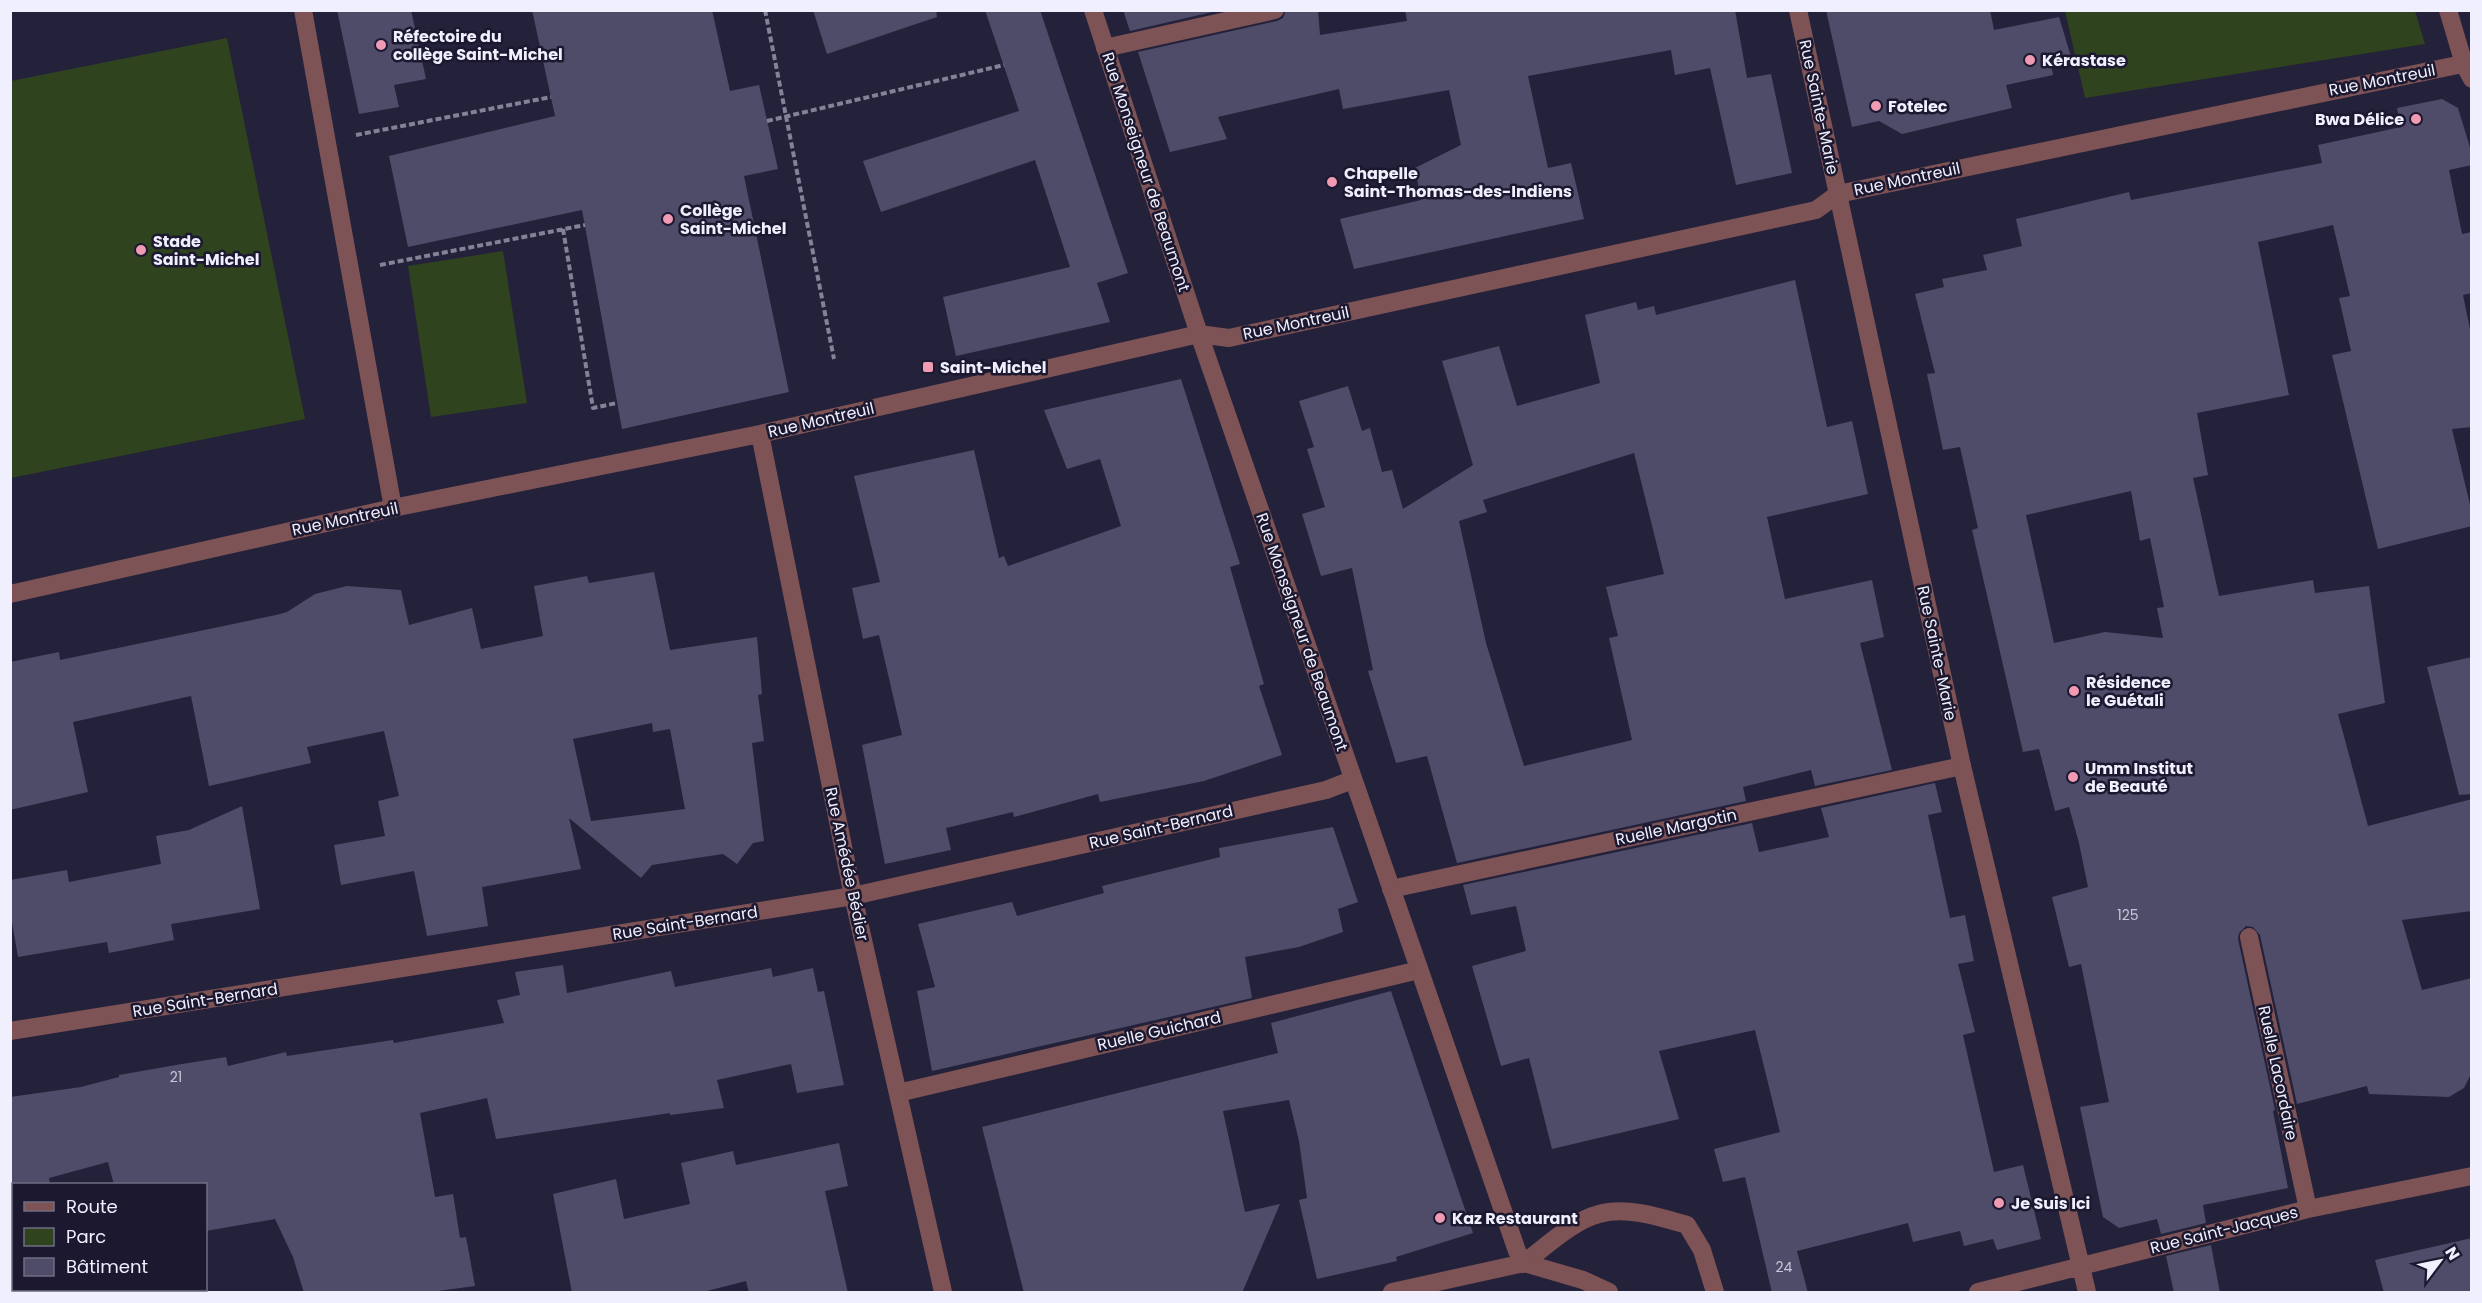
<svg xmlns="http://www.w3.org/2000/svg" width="2482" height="1303" font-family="Poppins,sans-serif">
	<rect width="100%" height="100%" fill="#24213b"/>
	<path fill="#30431f" d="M2065,11H2415L2425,44L2085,98Z
		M227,38L305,419L11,478V81Z
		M503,251L527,403L431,417L408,266Z"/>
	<path fill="#4f4c69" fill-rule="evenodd" d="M337,10H411L426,79L394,85L399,107L359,114Z
		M532,10H712L730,91L759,85L778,169L744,176L789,392L622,429L582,210L408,247L389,156L555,116Z
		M813,10H936L937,17L827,54Z
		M985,10H1040L1128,273L1097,283L1110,322L956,356L943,297L1070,267L1035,160L881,212L863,161L1019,111Z
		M1123,10H1221L1130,31Z
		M1286,10H1318L1320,35L1407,21L1405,10H1735L1747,78L1771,74L1792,173L1736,185L1710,68L1675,75L1671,50L1528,76L1548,168L1571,163L1584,219L1354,269L1340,219L1421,200L1415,168L1461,145L1449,90L1343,109L1339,89L1218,117L1227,139L1170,152L1138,52L1277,21L1283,18Z
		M1826,10H1990L1994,30L2059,17L2072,60L2051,64L2053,75L2006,85L2012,108L1902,134L1879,121L1852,127Z
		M2442,99L2458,108L2472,154V165L2449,170L2462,234L2472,232V293L2463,295L2472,339V427L2452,429L2472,513V526L2378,549L2332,355L2351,351L2339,298L2350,296L2333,225L2258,242L2289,395L2197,413L2208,475L2193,478L2219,596L2313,580L2315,593L2369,586L2385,703L2338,714L2368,826L2472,799V911L2402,920L2422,990L2472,978V1072L2464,1088L2449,1097L2369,1094L2367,1086L2297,1104L2260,935L2253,927L2246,926L2239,933L2238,939L2275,1110L2273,1111L2288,1188L2203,1205L2206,1223L2161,1234L2157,1219L2119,1228L2103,1217L2080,1107L2109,1102L2081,964L2069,967L2052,897L2088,887L2079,843L2069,807L2055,811L2039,749L2023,752L1972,530L1978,528L1960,447L1943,450L1927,374L1935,373L1915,294L1944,287L1942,279L1987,270L1983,255L2022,246L2016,219L2129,192L2131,200L2322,163L2318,145L2401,127L2397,108ZM2131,491L2140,541L2150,538L2164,607L2157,608L2163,638L2105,632L2054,643L2026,515Z
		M1795,280L1827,427L1852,421L1868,494L1767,517L1785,599L1872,580L1884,637L1860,643L1892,770L1815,786L1811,770L1743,787L1746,801L1457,863L1427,756L1396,763L1368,671L1373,670L1352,568L1321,576L1302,514L1325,507L1307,449L1314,447L1299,401L1348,386L1362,431L1370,428L1382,472L1392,470L1403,509L1473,465L1442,361L1499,346L1517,406L1600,383L1585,315L1636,302L1638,310L1654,306L1656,315ZM1634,453L1664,574L1606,587L1618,636L1609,638L1632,740L1524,766L1486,643L1459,521L1487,512L1483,500Z
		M1181,379L1240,564L1230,567L1264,684L1259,686L1282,755L1204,781L1100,802L1098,794L1014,817L1013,812L946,828L951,850L885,864L862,745L902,735L879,635L863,639L852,588L880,582L854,476L974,450L999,558L1004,556L1008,566L1121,526L1100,459L1067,469L1044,410Z
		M654,572L670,650L757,637L762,694L758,695L764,741L752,743L764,841L753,843L737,864L723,854L690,859L652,865L641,878L569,818L581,869L482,887L488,926L427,936L414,871L341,885L334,845L385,836L378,801L399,796L384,731L307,747L311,763L209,786L191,696L73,722L88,792L10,810V662L59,652L60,660L276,615L287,612L315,594L347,586L401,590L409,625L472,608L481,649L543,636L534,586L587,576L589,583ZM652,723L653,732L670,729L685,809L591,821L573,739Z
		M2472,657V794L2459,795L2427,667Z
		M1935,783L1942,812L1928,815L1950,918L1965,915L1974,961L1958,964L1975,1032L1963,1035L1994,1172L2023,1165L2041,1239L1997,1250L1993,1239L1964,1246L1960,1231L1913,1242L1908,1223L1797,1251L1808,1293H1772L1745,1177L1723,1182L1714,1149L1780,1132L1755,1030L1659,1051L1679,1119L1552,1149L1529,1058L1501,1066L1472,966L1526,951L1516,906L1471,915L1463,885L1752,823L1759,852L1829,837L1821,808Z
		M242,806L260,909L171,924L174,940L109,953L107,942L18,957L10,911V880L67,870L69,882L161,864L156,836L189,830Z
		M1333,827L1358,902L1338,909L1343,932L1299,947L1245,957L1252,998L932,1071L917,991L935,987L918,924L1012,902L1017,916L1104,893L1102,886L1220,857L1219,848Z
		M563,965L567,993L671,971L675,987L771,968L773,977L813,968L818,992L824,991L844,1085L797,1093L791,1064L717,1080L724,1108L670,1115V1113L496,1139L487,1098L420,1113L435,1197L453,1194L460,1238L466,1237L475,1286L423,1293H304L293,1257L275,1219L206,1231V1185H114L108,1162L49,1178L50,1185H10V1097L81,1087L119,1077V1075L176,1065L226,1057L228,1066L286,1052L287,1056L393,1040L394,1043L504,1023L497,1000L520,995L515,972Z
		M1391,991L1473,1233L1396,1257L1397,1261L1317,1279L1299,1200L1307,1198L1299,1141L1289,1100L1223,1111L1245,1212L1280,1204L1242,1293H1024L982,1127L1278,1053L1271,1023Z
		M839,1143L848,1186L825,1191L848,1293H749L746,1281L699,1293H572L553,1194L616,1179L624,1219L690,1204L681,1163L733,1151L736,1165Z
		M2472,1238V1293H2384L2375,1260Z
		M2211,1245L2220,1293H2174L2166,1256Z"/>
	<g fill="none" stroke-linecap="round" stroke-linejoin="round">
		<path stroke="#848297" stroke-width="4" stroke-dasharray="6 3" stroke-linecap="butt" d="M765,10L834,359
			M767,121L1004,65
			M356,135L551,97
			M563,229L593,408L617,403
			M380,265L585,225"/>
		<path stroke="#7d5355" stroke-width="18" d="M303,10L393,508
			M1391,889L1962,766
			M898,1093L1419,970
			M1524,1263C1544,1248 1574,1220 1599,1214C1626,1206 1660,1217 1687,1225L1702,1250L1715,1292"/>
		<path stroke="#7d5355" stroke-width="18" d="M1093,10L1199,334L1517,1251L1524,1263L1583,1280L1609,1292
			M1798,10L1962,766L2087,1292
			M2448,10L2464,64L2472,79
			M1105,48L1275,10
			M760,434L853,896L943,1292
			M10,594L393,508L760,434L1199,334L1229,338L1816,210L1838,194L2472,62
			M2249,937L2308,1209
			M10,1031L853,896L1326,790L1352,780
			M1392,1292L1524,1263
			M1978,1292L2308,1209L2472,1176"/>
	</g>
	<g fill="#f19ab3" stroke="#1b1830" stroke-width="2">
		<circle cx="381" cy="45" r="6"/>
		<circle cx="2030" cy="60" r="6"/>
		<circle cx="1876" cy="106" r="6"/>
		<circle cx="2416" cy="119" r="6"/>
		<circle cx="1332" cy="182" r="6"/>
		<circle cx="668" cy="219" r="6"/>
		<circle cx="141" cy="250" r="6"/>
		<rect x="922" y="361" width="12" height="12" rx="3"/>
		<circle cx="2074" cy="691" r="6"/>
		<circle cx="2073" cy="777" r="6"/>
		<circle cx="1999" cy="1203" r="6"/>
		<circle cx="1440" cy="1218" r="6"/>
	</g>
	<g text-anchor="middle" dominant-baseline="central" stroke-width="5" stroke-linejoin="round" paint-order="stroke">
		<g font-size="14" fill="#c7c6d8">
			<text x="2128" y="915">125</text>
			<text x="176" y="1077">21</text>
			<text x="1784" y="1267">24</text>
		</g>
		<g font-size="16" font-weight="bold" fill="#efeffd" stroke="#1b1830" text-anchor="start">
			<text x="393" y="36">Réfectoire du<tspan x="393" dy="18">collège Saint-Michel</tspan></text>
			<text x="2042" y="60">Kérastase</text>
			<text x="1888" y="106">Fotelec</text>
			<text x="2404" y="119" text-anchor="end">Bwa Délice</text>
			<text x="1344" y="173">Chapelle<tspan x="1344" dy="18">Saint-Thomas-des-Indiens</tspan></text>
			<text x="680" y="210">Collège<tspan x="680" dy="18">Saint-Michel</tspan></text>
			<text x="153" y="241">Stade<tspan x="153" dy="18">Saint-Michel</tspan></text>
			<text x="940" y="367">Saint-Michel</text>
			<text x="2086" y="682">Résidence<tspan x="2086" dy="18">le Guétali</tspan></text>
			<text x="2085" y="768">Umm Institut<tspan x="2085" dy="18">de Beauté</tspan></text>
			<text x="2011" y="1203">Je Suis Ici</text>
			<text x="1452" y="1218">Kaz Restaurant</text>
		</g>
		<g font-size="16" fill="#efeffd" stroke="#1b1830">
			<text transform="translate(2382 80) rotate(-11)">Rue Montreuil</text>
			<text transform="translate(1819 107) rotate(78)">Rue Sainte-Marie</text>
			<text transform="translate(1146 172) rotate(72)">Rue Monseigneur de Beaumont</text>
			<text transform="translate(1907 179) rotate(-12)">Rue Montreuil</text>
			<text transform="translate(1296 323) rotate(-12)">Rue Montreuil</text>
			<text transform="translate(821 420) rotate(-13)">Rue Montreuil</text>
			<text transform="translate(345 519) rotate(-12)">Rue Montreuil</text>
			<text transform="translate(1302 632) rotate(71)">Rue Monseigneur de Beaumont</text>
			<text transform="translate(1937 653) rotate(78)">Rue Sainte-Marie</text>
			<text transform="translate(1161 827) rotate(-13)">Rue Saint-Bernard</text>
			<text transform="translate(1676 827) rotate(-12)">Ruelle Margotin</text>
			<text transform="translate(847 864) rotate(78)">Rue Amédée Bédier</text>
			<text transform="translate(685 923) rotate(-9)">Rue Saint-Bernard</text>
			<text transform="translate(205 1000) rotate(-9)">Rue Saint-Bernard</text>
			<text transform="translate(1159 1031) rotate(-13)">Ruelle Guichard</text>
			<text transform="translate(2278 1073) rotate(78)">Ruelle Lacordaire</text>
			<text transform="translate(2224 1230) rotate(-14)">Rue Saint-Jacques</text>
		</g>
	</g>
	<rect width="2482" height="1303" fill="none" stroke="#efeffd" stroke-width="24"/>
	<rect x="12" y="1183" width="195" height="108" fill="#1b1830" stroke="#706e82" stroke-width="1.5"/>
	<rect x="24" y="1202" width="30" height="9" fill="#7d5355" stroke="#706e82" stroke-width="1.5"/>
	<text x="66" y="1213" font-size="18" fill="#efeffd">Route</text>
	<rect x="24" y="1228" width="30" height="18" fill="#30431f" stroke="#706e82" stroke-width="1.5"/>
	<text x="66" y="1243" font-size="18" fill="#efeffd">Parc</text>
	<rect x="24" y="1258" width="30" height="18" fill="#4f4c69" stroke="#706e82" stroke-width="1.5"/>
	<text x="66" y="1273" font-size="18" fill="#efeffd">Bâtiment</text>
	<g transform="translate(2440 1261) rotate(58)" stroke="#1b1830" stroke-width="4.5" paint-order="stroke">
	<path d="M0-4.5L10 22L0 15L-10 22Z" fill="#efeffd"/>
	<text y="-9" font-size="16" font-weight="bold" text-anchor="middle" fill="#efeffd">N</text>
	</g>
</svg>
